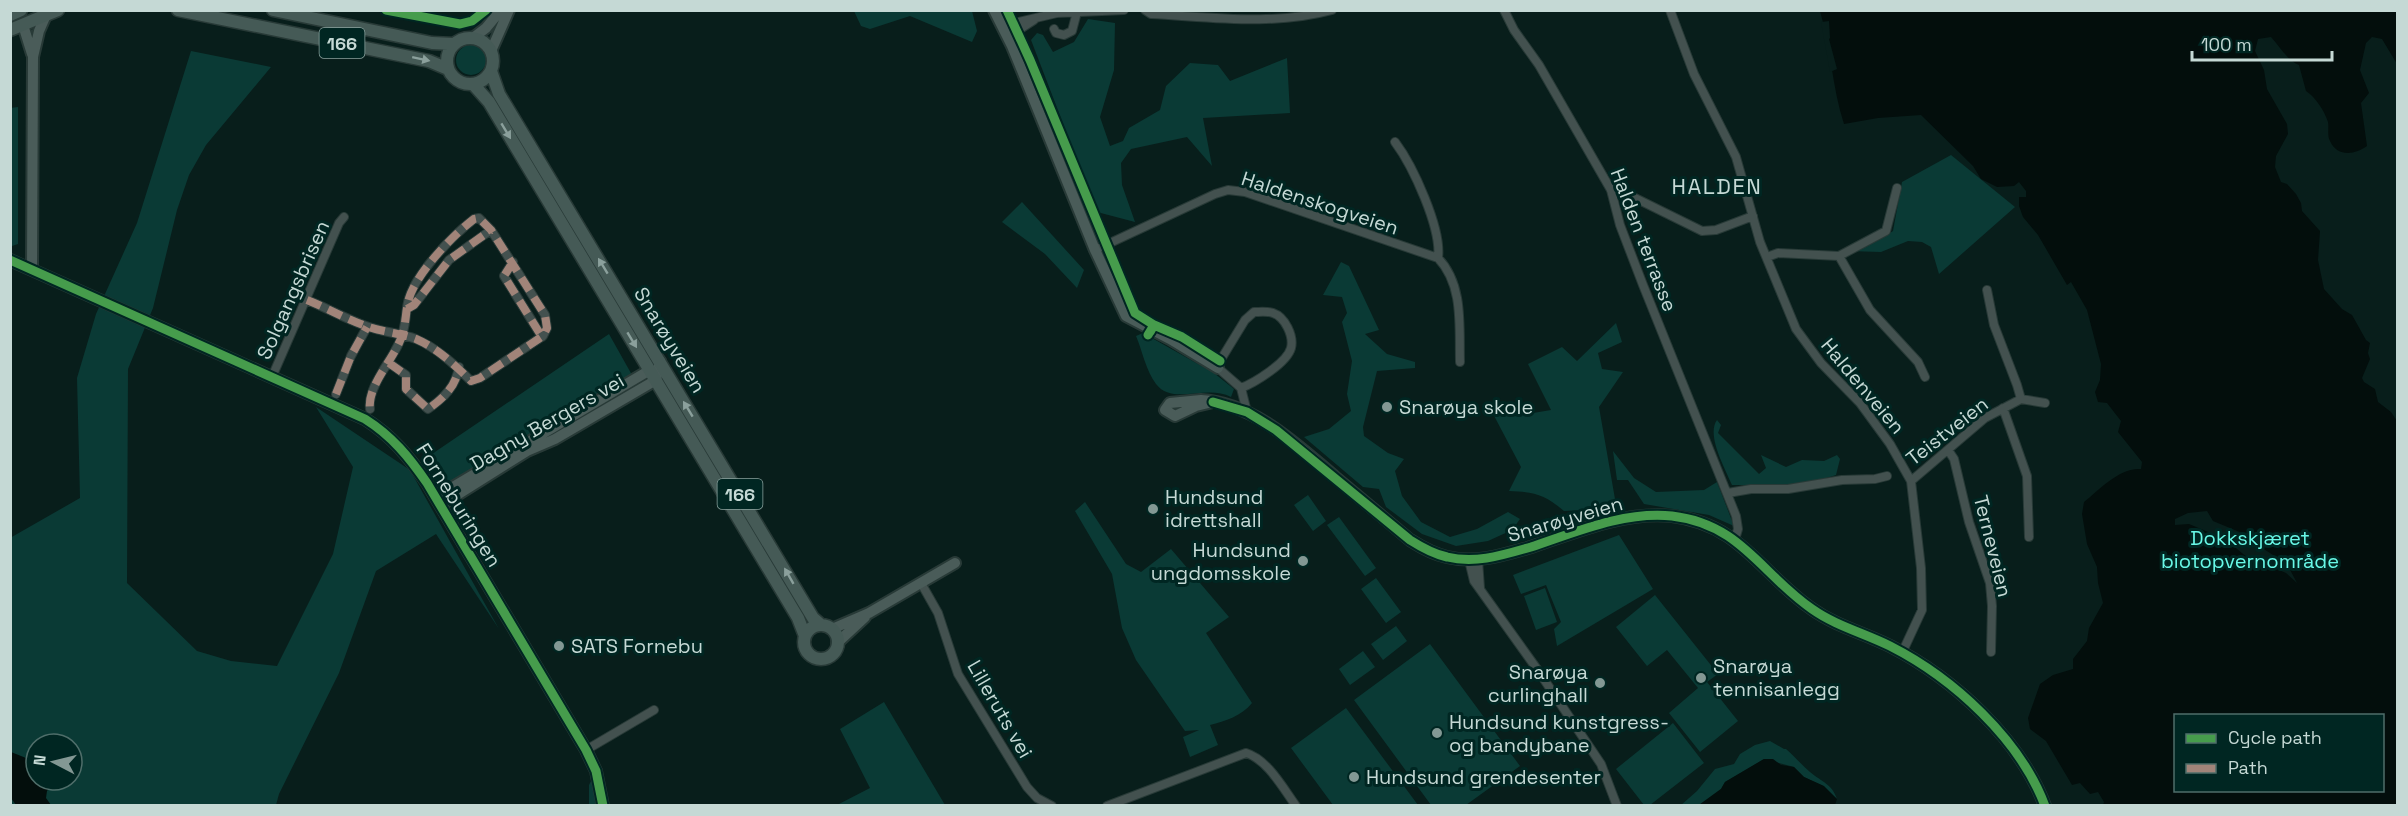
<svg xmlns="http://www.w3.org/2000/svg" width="2408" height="816" font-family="'Space Grotesk',sans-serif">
	<rect width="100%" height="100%" fill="#081e1b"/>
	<path fill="#0a3a35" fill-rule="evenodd" d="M854,11H972L977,31L972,42L910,16L870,29L861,26Z
		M1088,19L1115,23L1114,70L1100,117L1110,146L1123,141L1129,128L1160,110L1166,86L1190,63L1218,65L1230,81L1287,58L1290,113L1203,118L1212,166L1187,137L1131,149L1121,163L1122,185L1135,222L1097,212L1031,40L1037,33L1043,35L1053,52L1074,42Z
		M456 60a15 15 0 1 1 30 0a15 15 0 1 1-30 0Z
		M191,51L271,67L206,145L189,175L177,210L153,308L128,369L127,583L197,651L231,661L277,666L333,554L353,467L316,407L410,470L499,629L436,534L376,571L339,673L279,794L276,805H11L10,538L80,498L77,378L96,314L137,223ZM36,744H72V780H36Z
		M18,107V244L12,246L10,108Z
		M1951,155L2015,207L1939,274L1931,247L1922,242L1908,241L1881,252L1848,251L1877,241L1893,231L1902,182Z
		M1022,202L1084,270L1077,288L1045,254L1002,222Z
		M1341,262L1349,266L1379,330L1365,334L1387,354L1415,362V368L1377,371L1363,427L1364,436L1388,453L1404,459L1395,471L1402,496L1421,522L1450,537L1477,529L1508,512L1520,519L1512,530L1488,541L1456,546L1422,534L1386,507L1379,489L1363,487L1304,437L1329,429L1351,411L1347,394L1352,361L1342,322L1347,313L1342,297L1323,295Z
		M1616,323L1622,342L1598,353L1602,369L1623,372L1599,407L1615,499L1585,510L1564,511C1544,494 1534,492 1509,491L1521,467L1491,410L1510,417L1551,410L1528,364L1562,347L1577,361Z
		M1143,333L1214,373L1234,389L1231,397C1206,384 1173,406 1156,384C1146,371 1142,350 1136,336Z
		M609,334L632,375L447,486L429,456Z
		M1717,420L1721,425L1718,433L1759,474L1766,468L1761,455L1786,467L1802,460L1824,461L1837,455L1840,459L1836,475C1803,487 1767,485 1732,485C1725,468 1706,435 1717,420Z
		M1613,451L1634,478L1656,492L1704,490L1717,482L1734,526L1709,515L1644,504L1628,480H1617Z
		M1308,495L1326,521L1313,531L1294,505Z
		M1085,502L1126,564L1141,572L1171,549L1229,617L1206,633L1252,703C1242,716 1225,721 1210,725L1218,745L1190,757L1183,737L1199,730L1185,731L1136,660L1122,628L1112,574L1075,511Z
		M1339,517L1376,568L1365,576L1327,525Z
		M1619,535L1653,589L1557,646L1554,629L1561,622L1546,585L1521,594L1513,575Z
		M1376,578L1401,612L1386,623L1361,589Z
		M1545,588L1557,622L1536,630L1524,596Z
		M1655,595L1718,674L1707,682L1738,721L1700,752L1669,713L1698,688L1667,650L1647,666L1616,627Z
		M1396,626L1407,641L1383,660L1371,644Z
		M1430,644L1520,766L1466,805H1431L1354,700Z
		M1363,651L1375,667L1350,685L1339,669Z
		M884,702L945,805H837L870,788L840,729Z
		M1346,708L1418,805H1333L1291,748Z
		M1673,723L1704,763L1650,805H1644L1616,769Z
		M1770,741L1784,749H1786C1794,756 1802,765 1810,772C1822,782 1832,784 1837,799L1823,786L1804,777L1794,767L1764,759L1725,782L1721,789L1699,805L1680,806L1697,791L1715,769L1734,764L1740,754L1755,745Z
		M593,777L598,805H589V785Z"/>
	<path fill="#030e0c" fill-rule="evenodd" d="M1820,11H2397V64L2382,39L2372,37L2366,43L2360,70L2369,93L2361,103L2367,146C2355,155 2337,157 2330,141C2327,136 2329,128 2328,122C2324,110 2316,98 2306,91L2299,65C2287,60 2280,47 2271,37L2258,39L2255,51L2264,70L2267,89L2287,124L2288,134L2276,156L2275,167L2281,182L2287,184L2296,194L2301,203L2302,211L2320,231L2318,260L2324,289L2342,309L2352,315L2366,340L2370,343L2368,353L2370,359L2362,378L2364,382L2375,389L2378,402L2391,412L2397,421V805H2103L2104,802L2098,792L2090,794L2080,783L2072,785L2046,741L2030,729L2028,718L2040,684L2053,675L2073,669V659L2087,641L2089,628L2103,603L2098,583L2097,567L2087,544L2082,514L2084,502C2099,490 2120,467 2141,469L2142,462L2118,432L2121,421L2107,403L2098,402L2095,392L2100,380L2101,364L2087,310L2071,282L2067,285L2038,235L2023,217L2019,206V197H2026V191L2019,182L2014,186L1997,187L1981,179L1973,166L1921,115L1878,118L1844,124C1832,87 1831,48 1820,11ZM2207,511L2213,521L2259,540L2256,544L2287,564L2297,583L2286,573L2256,560L2254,563L2225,539L2189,524L2175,525V519L2188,513ZM2176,716H2382V790H2176Z
		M11,752L36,762V780H53V783L47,791L46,798L51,805H16L11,798Z
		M1764,759H1773L1781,765L1794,767L1804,777L1824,786L1837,799L1835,805H1699L1721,789L1725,782Z"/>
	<path fill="#081e1b" d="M1829,21L1830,38L1829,39L1837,69L1830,72L1821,22Z"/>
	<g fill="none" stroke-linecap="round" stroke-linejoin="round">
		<defs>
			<path id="street" d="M1145,10L1151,14C1211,17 1274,26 1332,10
				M1504,10L1514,30L1539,65L1611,190L1620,225L1643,285L1736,516L1738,529L1735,539
				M1670,10L1694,74L1736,157L1760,242L1796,329L1821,363L1860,403L1890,444L1911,481L1921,568L1922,610L1902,653
				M1002,26L1057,13L1124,10
				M1054,29L1056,33L1064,35L1072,31L1077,12
				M1008,37L1034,20
				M1395,142C1413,166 1442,229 1438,258
				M1611,190L1627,194L1702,231L1716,230L1753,216
				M1095,250L1215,194L1228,190L1245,192L1438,258C1464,285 1459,327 1460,362
				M1839,256L1886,231L1897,188
				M1767,257L1778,253L1839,256L1870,310L1918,362L1925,377
				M513,262L504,276L542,337
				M1987,290L1994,325L2017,385L2021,399
				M307,300C327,308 346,319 366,326C382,332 400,333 416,339C437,348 455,365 471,381L480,378L543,336L547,328L545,315L491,230L479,218L474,219C452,236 414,275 408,302C405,316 406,330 399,343C390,363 367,388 370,409
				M407,309L414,305L449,260L491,230
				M389,363L406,375V389L428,409C444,398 456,386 459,367
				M272,377L339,223L344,217
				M1241,388L1218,368L1220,361L1245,320L1254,312C1259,312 1268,311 1273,313C1285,317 1294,336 1291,348C1287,363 1254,383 1241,388L1247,412
				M336,394L351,356L367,327
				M2003,408L2027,476L2029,537
				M1948,450L1954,459L1969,522L1990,583L1992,606L1991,652
				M1911,481L1985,418L2021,399L2045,403
				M1728,493L1751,489H1788L1842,480L1875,479L1887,476
				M1469,560L1474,581L1537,669L1601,764L1617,806
				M1478,560L1480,588
				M921,583L938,613L958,674L1027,787L1037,798L1052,806
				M586,750L654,710
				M1107,806L1246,753C1267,759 1283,788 1296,806"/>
			<path id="secondary" d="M994,10L1012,46L1095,250L1126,316L1170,339L1218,368
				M23,25L32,54
				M473,38L486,28L501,10
				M491,51L509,10
				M10,260L365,419C392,436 409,457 427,483L586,750L596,771L603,806
				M32,269L33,57L39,31L46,15
				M1213,402L1196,406L1175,416L1165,410L1170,403L1201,400C1254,403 1297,445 1335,477C1360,498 1385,519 1410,540C1421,547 1433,554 1447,557C1476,564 1503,555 1531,547C1576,532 1624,511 1672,516C1741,524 1761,574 1812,609C1836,626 1864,633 1890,646C1953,678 2020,739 2045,806
				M436,497L650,370
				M441,505L527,451L555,439L656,380L660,361
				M832,629L869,613L955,563
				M837,643L865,617"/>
			<path id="primary" d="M178,10L429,61L448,69
				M273,10L432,43L454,44
				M10,15L21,10
				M10,30L58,10
				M447 61a23 23 0 1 1 46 0a23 23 0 1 1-46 0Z
				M491,71L499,94L813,618L821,625
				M473,84L489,102L798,618L805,636
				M804 642a17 17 0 1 1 34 0a17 17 0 1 1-34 0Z"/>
		</defs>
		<use href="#street" stroke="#283a37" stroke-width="10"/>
		<use href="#secondary" stroke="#283a37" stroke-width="14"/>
		<use href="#primary" stroke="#283a37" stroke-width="15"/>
		<use href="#street" stroke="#43514f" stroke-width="8"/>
		<use href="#secondary" stroke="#4a5c59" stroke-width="10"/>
		<use href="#primary" stroke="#455a56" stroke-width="12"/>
		<path stroke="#a18479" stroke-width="8" stroke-dasharray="15 8" stroke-linecap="butt" d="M513,262L504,276L542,337
			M307,300C327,308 346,319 366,326C382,332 400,333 416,339C437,348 455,365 471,381L480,378L543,336L547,328L545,315L491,230L479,218L474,219C452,236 414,275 408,302C405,316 406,330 399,343C390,363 367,388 370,409
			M407,309L414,305L449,260L491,230
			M389,363L406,375V389L428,409C444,398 456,386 459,367
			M336,394L351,356L367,327"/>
		<defs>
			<path id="cycleway" d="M386,10L460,24L472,21L486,10
				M1007,10L1030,60L1135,313L1154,325L1148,335
				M10,260L365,419C392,436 409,457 427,483L586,750L596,771L603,806
				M1150,332L1154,325L1182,337L1220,361
				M1213,402L1247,412L1276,430L1410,540C1421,547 1433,554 1447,557C1476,564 1503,555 1531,547C1576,532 1624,511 1672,516C1741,524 1761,574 1812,609C1836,626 1864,633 1890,646C1953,678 2020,739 2045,806"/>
		</defs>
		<use href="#cycleway" stroke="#002622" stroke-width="13"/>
		<use href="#cycleway" stroke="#469c4c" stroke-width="9"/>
	</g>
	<defs><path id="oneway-solid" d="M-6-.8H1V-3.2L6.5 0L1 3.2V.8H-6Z" transform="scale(1.5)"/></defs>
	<g fill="#8ba09c">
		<use href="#oneway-solid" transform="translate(421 59) rotate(12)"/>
		<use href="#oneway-solid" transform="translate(506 131) rotate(59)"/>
		<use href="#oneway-solid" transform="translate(603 266) rotate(-121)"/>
		<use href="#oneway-solid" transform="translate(632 340) rotate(59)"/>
		<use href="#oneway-solid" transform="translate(688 409) rotate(-121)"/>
		<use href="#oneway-solid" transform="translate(789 576) rotate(-120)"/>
	</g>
	<g fill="#839894" stroke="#002622" stroke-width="2">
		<circle cx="1387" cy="407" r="6"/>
		<circle cx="1153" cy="509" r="6"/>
		<circle cx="1303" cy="561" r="6"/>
		<circle cx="559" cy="646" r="6"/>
		<circle cx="1701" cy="678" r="6"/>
		<circle cx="1600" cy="683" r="6"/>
		<circle cx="1437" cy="733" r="6"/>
		<circle cx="1354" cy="777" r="6"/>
	</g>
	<g text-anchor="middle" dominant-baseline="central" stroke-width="6" stroke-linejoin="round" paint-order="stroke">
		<g fill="#002622" stroke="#8aa39f" stroke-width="1.5">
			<rect x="319.5" y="28" width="45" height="30" rx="4.5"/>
			<rect x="717.5" y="479" width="45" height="30" rx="4.5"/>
		</g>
		<g font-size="18" font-weight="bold" fill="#c5d9d5">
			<text x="342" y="43">166</text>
			<text x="740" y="494">166</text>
		</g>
		<g font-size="20" fill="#c5d9d5" stroke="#002622">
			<text transform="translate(1320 203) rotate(18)">Haldenskogveien</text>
			<text transform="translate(1644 240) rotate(69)">Halden terrasse</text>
			<text transform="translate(293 290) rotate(-66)">Solgangsbrisen</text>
			<text transform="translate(670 340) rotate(59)">Snarøyveien</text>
			<text transform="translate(1863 386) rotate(50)">Haldenveien</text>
			<text transform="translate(547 422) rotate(-30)">Dagny Bergers vei</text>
			<text transform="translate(1947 431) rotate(-38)">Teistveien</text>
			<text transform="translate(459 505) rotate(58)">Forneburingen</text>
			<text transform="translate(1565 519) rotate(-16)">Snarøyveien</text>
			<text transform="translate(1993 546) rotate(76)">Terneveien</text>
			<text transform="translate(1000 709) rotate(60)">Lilleruts vei</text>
		</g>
		<g font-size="20" fill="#c5d9d5" stroke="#002622" text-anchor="start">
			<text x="1399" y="407">Snarøya skole</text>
			<text x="1165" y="497">Hundsund<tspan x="1165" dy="23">idrettshall</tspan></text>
			<text x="1291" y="550" text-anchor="end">Hundsund<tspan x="1291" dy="23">ungdomsskole</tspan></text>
			<text x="571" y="646">SATS Fornebu</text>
			<text x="1713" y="666">Snarøya<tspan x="1713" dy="23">tennisanlegg</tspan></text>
			<text x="1588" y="672" text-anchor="end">Snarøya<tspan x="1588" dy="23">curlinghall</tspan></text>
			<text x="1449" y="722">Hundsund kunstgress-<tspan x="1449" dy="23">og bandybane</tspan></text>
			<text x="1366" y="777">Hundsund grendesenter</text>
		</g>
		<g font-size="20" fill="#68f8e7" stroke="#002622">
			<text x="2250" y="538">Dokkskjæret<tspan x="2250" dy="23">biotopvernområde</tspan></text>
		</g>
		<g font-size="22" letter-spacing="1.5" fill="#c5d9d5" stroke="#002622">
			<text x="1717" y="186">HALDEN</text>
		</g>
	</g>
	<rect width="2408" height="816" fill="none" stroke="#c5d9d5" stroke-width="24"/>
	<rect x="2174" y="714" width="210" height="78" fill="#002622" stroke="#4f6e6a" stroke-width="1.5"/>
	<rect x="2186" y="734" width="30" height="9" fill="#469c4c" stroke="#4f6e6a" stroke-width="1.5"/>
	<text x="2228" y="744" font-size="18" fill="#c5d9d5">Cycle path</text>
	<rect x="2186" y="764" width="30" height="9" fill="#a18479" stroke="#4f6e6a" stroke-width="1.5"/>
	<text x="2228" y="774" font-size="18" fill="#c5d9d5">Path</text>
	<g transform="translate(54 762) rotate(277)"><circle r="28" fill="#002622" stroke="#4f6e6a" stroke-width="1.5"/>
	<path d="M0-4.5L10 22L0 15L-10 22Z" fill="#839894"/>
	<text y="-9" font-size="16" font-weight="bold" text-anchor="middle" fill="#c5d9d5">N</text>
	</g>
	<path d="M2192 51v9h140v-9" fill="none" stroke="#c5d9d5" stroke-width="3"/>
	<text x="2201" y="51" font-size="18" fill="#c5d9d5" stroke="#002622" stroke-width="4.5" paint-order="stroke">100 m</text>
</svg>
